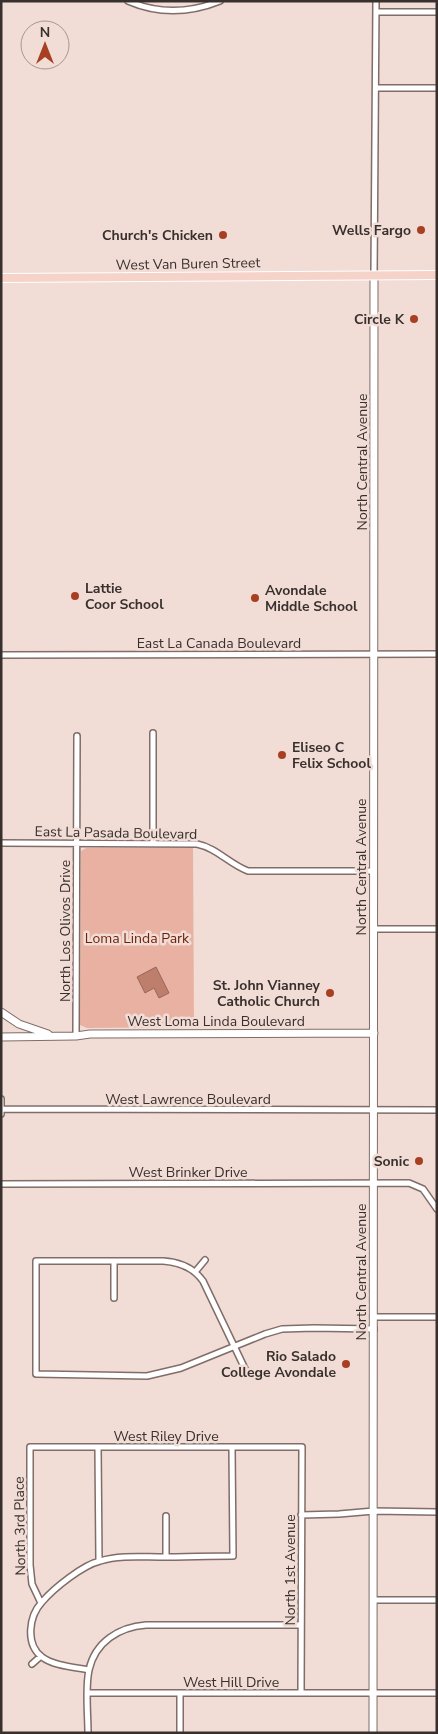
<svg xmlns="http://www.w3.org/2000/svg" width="438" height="1734" font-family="'Nunito Sans',sans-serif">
	<rect width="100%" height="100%" fill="#f1dcd6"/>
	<path fill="#e8b1a1" d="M86,848H193L194,1027L87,1028L80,1025L81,855V851Z"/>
	<path fill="#be7e6c" stroke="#966759" d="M156,967L169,993L159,998L154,988L145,993L137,977Z"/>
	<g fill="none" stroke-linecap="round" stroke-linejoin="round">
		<defs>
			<path id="street" d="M128,1C158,14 190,13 220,1
				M376,12H437
				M376,88H437
				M374,275L376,1
				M1,655L437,654
				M153,733V843
				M1,843L197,844C217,848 229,864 248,871H374
				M374,929H437
				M76,1036L77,736
				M1,1099V1114
				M1,1109L437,1110
				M1,1184L409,1183L423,1189L437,1209
				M195,1272L205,1260
				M114,1298V1261
				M373,1317H437
				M246,1371L203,1281C193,1267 179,1262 163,1261H36V1374L147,1376L181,1368L265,1334L282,1329L314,1328L374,1329
				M98,1447L99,1561
				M301,1515L339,1514L374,1511L437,1512
				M166,1516V1557
				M373,1600H437
				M41,1603L32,1584L30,1565V1447H302L301,1693
				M32,1664L41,1656
				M89,1670C74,1667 54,1666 42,1657C25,1644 29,1616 42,1602C54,1588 83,1565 100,1561C120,1555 141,1557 161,1557C185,1557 209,1556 233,1556L232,1447
				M88,1693H437
				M88,1733C88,1714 85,1688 89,1670C95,1642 119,1627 146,1625H301
				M180,1733V1693"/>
			<path id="secondary" d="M1,1012L19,1024L48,1034
				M1,1037L76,1036L90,1034L374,1033
				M373,1733L374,275"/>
			<path id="primary" d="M1,278L437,275"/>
		</defs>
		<use href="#street" stroke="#806d68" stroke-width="8"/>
		<use href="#secondary" stroke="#806d68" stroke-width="9"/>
		<use href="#primary" stroke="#fff" stroke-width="10"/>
		<use href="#street" stroke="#fff" stroke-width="5"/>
		<use href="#secondary" stroke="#fff" stroke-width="7"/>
		<use href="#primary" stroke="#f5d3c9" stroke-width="8"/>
	</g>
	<g fill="#a73f22" stroke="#f1dcd6" stroke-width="2">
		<circle cx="421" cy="230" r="5"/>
		<circle cx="223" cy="235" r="5"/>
		<circle cx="414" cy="319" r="5"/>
		<circle cx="75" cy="596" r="5"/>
		<circle cx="255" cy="598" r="5"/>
		<circle cx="282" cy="755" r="5"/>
		<circle cx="330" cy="993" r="5"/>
		<circle cx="419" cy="1161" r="5"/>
		<circle cx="346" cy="1364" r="5"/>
	</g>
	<g text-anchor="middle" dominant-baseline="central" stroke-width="5" stroke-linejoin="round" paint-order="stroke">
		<g font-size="14" font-weight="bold" fill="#38302d" stroke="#f1dcd6" text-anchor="end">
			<text x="411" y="230">Wells Fargo</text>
			<text x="213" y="235">Church's Chicken</text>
			<text x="404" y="319">Circle K</text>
			<text x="85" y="588" text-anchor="start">Lattie<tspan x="85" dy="16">Coor School</tspan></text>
			<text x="265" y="590" text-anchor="start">Avondale<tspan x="265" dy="16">Middle School</tspan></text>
			<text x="292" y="747" text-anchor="start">Eliseo C<tspan x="292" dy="16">Felix School</tspan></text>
			<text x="320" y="985">St. John Vianney<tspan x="320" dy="16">Catholic Church</tspan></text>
			<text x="409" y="1161">Sonic</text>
			<text x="336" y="1356">Rio Salado<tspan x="336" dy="16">College Avondale</tspan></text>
		</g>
		<g font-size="14" fill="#38302d" stroke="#f1dcd6">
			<text transform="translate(188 264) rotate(-1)">West Van Buren Street</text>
			<text transform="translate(362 462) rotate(-90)">North Central Avenue</text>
			<text x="219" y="643">East La Canada Boulevard</text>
			<text transform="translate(116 833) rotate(1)">East La Pasada Boulevard</text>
			<text transform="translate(361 867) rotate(-90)">North Central Avenue</text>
			<text transform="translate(65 931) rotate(-90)">North Los Olivos Drive</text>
			<text x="216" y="1021">West Loma Linda Boulevard</text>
			<text x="188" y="1099">West Lawrence Boulevard</text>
			<text x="188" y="1172">West Brinker Drive</text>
			<text transform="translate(361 1272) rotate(-90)">North Central Avenue</text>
			<text x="166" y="1436">West Riley Drive</text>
			<text transform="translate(20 1526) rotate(-91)">North 3rd Place</text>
			<text transform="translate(290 1570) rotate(-90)">North 1st Avenue</text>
			<text x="231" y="1682">West Hill Drive</text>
		</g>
		<g font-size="14" fill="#6d1f07" stroke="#f1dcd6">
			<text x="137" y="938">Loma Linda Park</text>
		</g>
	</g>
	<rect width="438" height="1734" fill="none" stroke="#38302d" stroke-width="5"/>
	<g transform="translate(45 45)"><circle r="24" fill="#f1dcd6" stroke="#a79792"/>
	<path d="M0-4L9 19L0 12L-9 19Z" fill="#a73f22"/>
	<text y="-8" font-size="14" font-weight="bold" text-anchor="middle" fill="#38302d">N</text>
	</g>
</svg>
